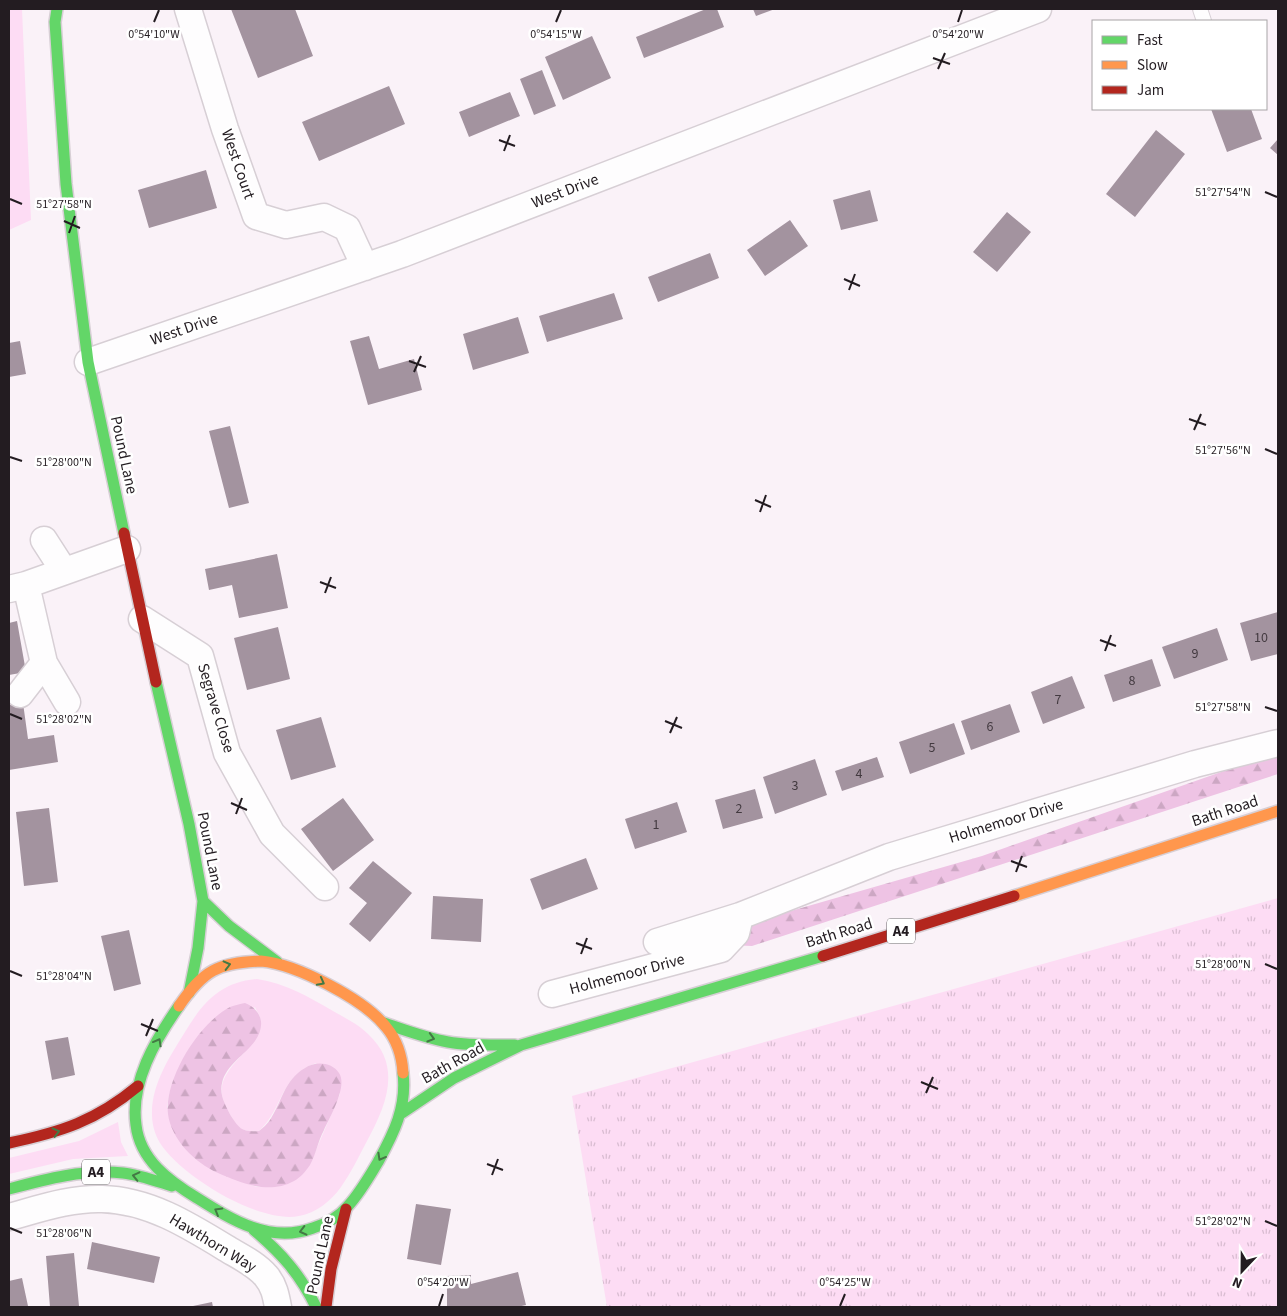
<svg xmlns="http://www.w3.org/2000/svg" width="1287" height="1316" font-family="'Source Sans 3',sans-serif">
	<defs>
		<pattern id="forest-firs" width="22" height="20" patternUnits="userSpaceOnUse" patternTransform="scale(1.25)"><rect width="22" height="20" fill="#eec3e4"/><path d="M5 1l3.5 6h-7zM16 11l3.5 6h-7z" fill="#cca7c3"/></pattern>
		<pattern id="park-tufts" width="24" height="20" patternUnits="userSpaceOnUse" patternTransform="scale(1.25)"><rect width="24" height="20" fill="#fddcf4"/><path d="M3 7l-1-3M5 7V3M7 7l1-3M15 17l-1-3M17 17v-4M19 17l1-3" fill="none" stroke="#d9bcd1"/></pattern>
	</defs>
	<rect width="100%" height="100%" fill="#faf2f8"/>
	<path fill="#fddcf4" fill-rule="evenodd" d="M9,9H22L31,220L9,230Z
		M257,979C285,983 309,997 333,1011C345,1018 358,1024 368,1034C403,1066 386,1106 367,1141C359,1156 351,1173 341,1187C331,1201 316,1213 299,1216C259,1224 181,1176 160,1143C155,1135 152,1124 152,1115C151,1085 170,1056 185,1032C203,1002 221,982 257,979ZM255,1007C256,1010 259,1014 260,1017C268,1045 217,1064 222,1095C223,1103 227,1109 231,1116C239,1130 243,1132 259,1131C284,1108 279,1076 316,1063L340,1094L310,1164L280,1186L271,1187H257L214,1171L167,1107L169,1095L174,1079L183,1061Z
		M118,1122L121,1142L128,1156L73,1159L9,1174V1158L79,1141Z"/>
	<path fill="url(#forest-firs)" d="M1278,752V774L752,946L679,943L982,856Z
		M245,1003C262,1010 266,1025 255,1041C245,1055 226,1065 222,1083C219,1095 226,1106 231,1116C240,1130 243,1132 259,1131C263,1128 267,1124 270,1120C282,1102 284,1080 305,1068C315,1061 332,1062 339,1073C348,1086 330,1117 324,1130C318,1141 316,1154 310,1165C306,1171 300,1178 294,1181C269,1195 241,1183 218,1173C195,1163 171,1139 168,1114C164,1079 199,1023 230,1007C235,1005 240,1004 245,1003Z"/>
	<path fill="url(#park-tufts)" d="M1278,898V1307H607L572,1096Z"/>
	<path fill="#a3939f" d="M231,9H295L313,56L258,78Z
		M706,9H717L724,27L644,58L636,37Z
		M753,9H775L756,16Z
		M592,36L611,78L563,100L545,57Z
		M542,70L556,106L534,115L520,79Z
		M389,86L405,124L319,161L302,122Z
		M510,92L520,116L469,137L459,112Z
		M1211,109H1251L1262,139L1227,152Z
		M1156,130L1185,154L1135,217L1106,194Z
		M1278,139V155L1270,148Z
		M206,170L217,208L149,228L138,190Z
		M870,190L878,221L841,230L833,200Z
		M1007,212L1031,232L997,272L973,252Z
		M790,220L808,246L765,276L747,250Z
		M710,253L719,278L658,302L648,277Z
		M614,293L623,319L547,342L539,316Z
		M518,317L529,353L473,370L463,334Z
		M369,336L379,369L414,359L422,390L368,405L350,341Z
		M20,341L26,374L9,377V343Z
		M230,426L249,503L229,508L209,431Z
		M277,554L288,608L239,618L232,585L209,590L205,569Z
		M1278,612V654L1251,661L1240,623Z
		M17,621L26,672L9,675V623Z
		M278,627L290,679L247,690L234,638Z
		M1217,628L1228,660L1174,679L1162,647Z
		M1152,659L1161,686L1113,702L1104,675Z
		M1072,676L1085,708L1043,724L1031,692Z
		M23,703L28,739L54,735L58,762L9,770V705Z
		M1010,704L1020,732L971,750L961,721Z
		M321,717L336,767L291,780L276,730Z
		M954,723L965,754L910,774L899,742Z
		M877,757L884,777L842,791L835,771Z
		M815,759L827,795L775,814L763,777Z
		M755,789L763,818L723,829L715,800Z
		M343,798L374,840L333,871L301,829Z
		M677,802L687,832L635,849L625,819Z
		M49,808L58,882L24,886L16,812Z
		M586,858L598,889L542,910L530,879Z
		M373,861L412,893L370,942L349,924L367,903L349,888Z
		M433,896L483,899L481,942L431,939Z
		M129,930L141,984L114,991L101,936Z
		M68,1037L75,1075L52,1080L45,1041Z
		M416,1204L451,1209L441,1265L407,1259Z
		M92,1242L160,1257L154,1283L87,1269Z
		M74,1253L79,1306L50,1307L46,1256Z
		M518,1272L526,1305L517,1307H447V1276L471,1275V1284Z
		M22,1278L28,1306L9,1307V1281Z
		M212,1302L213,1307H193V1306Z"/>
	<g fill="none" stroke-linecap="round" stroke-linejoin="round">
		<defs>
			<path id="lane" d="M1200,9L1204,21"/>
			<path id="street" d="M188,9L225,129L256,216L286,225L324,217L347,228L365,267
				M88,362L402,254L1038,9
				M44,540L64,571
				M26,585L44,663L67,702
				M9,589L26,585L127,549
				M142,619L200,656L227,753L272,834L325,887
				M20,694L44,663
				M657,942L740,916L889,857L1195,764L1278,743
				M552,994L721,949L736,933L740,916
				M9,1217C39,1209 70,1198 102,1199C149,1200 190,1226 229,1250C241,1257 257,1265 266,1276C274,1285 276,1296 278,1307"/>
			<path id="fast" d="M57,9L55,22L66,184L88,362L124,533
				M156,682L189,824L203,901L198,948L189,993
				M203,901L229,926L277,962
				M179,1006C155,1040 130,1083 136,1125C140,1160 169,1181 197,1198C232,1220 270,1244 313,1228C326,1224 339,1217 348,1206C360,1193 369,1177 378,1162C394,1133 407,1107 403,1073
				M384,1023C405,1030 426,1038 448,1042C470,1046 493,1045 515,1045
				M402,1113L454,1078L521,1045L823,956
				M9,1189C46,1179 84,1169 123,1173C140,1175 156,1181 172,1186
				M254,1230C282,1254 300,1274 316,1307"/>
			<path id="slow" d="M1014,896L1278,811
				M261,961C296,964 364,999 386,1027C397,1040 402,1056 403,1073
				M179,1006C204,970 217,963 261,961"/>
			<path id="jam" d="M124,533L156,682
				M823,956L1014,896
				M9,1143C61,1132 96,1121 138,1086
				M326,1307L331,1269L346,1209"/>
		</defs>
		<use href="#lane" stroke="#d7cfd5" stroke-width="16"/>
		<use href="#street" stroke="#d7cfd5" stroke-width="29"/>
		<use href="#fast" stroke="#d7cfd5" stroke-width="14"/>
		<use href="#slow" stroke="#d7cfd5" stroke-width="14"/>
		<use href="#jam" stroke="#d7cfd5" stroke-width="14"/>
		<use href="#lane" stroke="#fefdfe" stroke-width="14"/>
		<use href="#street" stroke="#fefdfe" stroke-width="26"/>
		<use href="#fast" stroke="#63d668" stroke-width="11"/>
		<use href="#slow" stroke="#ff974d" stroke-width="11"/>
		<use href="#jam" stroke="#b3261e" stroke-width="11"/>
	</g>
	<defs><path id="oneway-chevron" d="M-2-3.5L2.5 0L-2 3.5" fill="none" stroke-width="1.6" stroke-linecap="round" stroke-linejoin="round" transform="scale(1.25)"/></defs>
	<g stroke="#437944">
		<use href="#oneway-chevron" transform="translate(227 965) rotate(-14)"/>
		<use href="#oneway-chevron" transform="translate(321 982) rotate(28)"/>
		<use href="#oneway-chevron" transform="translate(431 1038) rotate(16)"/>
		<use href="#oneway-chevron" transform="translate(158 1042) rotate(-61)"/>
		<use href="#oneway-chevron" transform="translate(56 1132) rotate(-15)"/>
		<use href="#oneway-chevron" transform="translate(381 1157) rotate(119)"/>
		<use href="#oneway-chevron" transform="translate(136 1176) rotate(-167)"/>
		<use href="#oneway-chevron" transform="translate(218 1211) rotate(-150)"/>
		<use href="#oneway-chevron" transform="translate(303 1231) rotate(166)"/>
	</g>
	<path fill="none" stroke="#231c21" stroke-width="2" d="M154,22L159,10M556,22L561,10M958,22L962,10M933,58L950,64M938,69L945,53M499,140L515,146M504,151L510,135M1265,192L1277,197M10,199L22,204M64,221L80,228M69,233L75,216M844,279L860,286M849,290L855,274M409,361L426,367M414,372L421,356M1189,419L1206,425M1194,430L1201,414M1265,449L1277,454M10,457L22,461M755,500L771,507M760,512L766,495M320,582L336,588M325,593L331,577M1100,640L1116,646M1105,651L1111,635M1265,707L1277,711M10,714L22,719M665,721L682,728M670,733L677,717M231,803L247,810M236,814L242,798M1011,861L1027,867M1016,872L1022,856M576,943L592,949M581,954L587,938M1265,964L1277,969M10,971L22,976M141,1024L158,1031M146,1036L153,1019M921,1082L938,1089M926,1093L933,1077M487,1164L503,1170M492,1175L498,1159M1265,1221L1277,1226M10,1228L22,1233M439,1306L443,1294M840,1306L845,1294"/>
	<g text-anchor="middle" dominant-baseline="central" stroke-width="5" stroke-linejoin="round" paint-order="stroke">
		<g font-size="14" fill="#433a40">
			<text x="1261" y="638">10</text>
			<text x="1195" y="654">9</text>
			<text x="1132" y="681">8</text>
			<text x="1058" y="700">7</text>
			<text x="990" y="727">6</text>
			<text x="932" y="748">5</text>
			<text x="859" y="774">4</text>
			<text x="795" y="786">3</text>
			<text x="739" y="809">2</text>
			<text x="656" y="825">1</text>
		</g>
		<g fill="#fff" stroke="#656064" stroke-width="1">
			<rect x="887" y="918.5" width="28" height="25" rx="4"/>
			<rect x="82" y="1159.5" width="28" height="25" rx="4"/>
		</g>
		<g font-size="15" font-weight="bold" fill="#231c21">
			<text x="901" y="931">A4</text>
			<text x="96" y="1172">A4</text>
		</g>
		<g font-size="16" fill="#231c21" stroke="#fff">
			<text transform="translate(238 164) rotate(71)">West Court</text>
			<text transform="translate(565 191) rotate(-21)">West Drive</text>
			<text transform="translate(184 329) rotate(-19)">West Drive</text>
			<text transform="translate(124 455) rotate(78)">Pound Lane</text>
			<text transform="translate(216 708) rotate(73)">Segrave Close</text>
			<text transform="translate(1225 811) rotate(-18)">Bath Road</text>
			<text transform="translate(1006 821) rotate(-17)">Holmemoor Drive</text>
			<text transform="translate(210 851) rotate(79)">Pound Lane</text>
			<text transform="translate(839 933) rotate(-17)">Bath Road</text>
			<text transform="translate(627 974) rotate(-15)">Holmemoor Drive</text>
			<text transform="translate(453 1063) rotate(-29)">Bath Road</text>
			<text transform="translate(213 1243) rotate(31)">Hawthorn Way</text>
			<text transform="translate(320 1255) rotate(-78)">Pound Lane</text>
		</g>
	</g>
	<g font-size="12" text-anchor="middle" fill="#231c21" stroke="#fff" stroke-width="5" stroke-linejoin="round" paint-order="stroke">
		<text x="556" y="38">0°54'15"W</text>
		<text x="958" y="38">0°54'20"W</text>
		<text x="154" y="38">0°54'10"W</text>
		<text x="1223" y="196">51°27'54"N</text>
		<text x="64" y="208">51°27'58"N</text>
		<text x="1223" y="454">51°27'56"N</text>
		<text x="64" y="466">51°28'00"N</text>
		<text x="1223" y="711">51°27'58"N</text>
		<text x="64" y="723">51°28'02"N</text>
		<text x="1223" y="968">51°28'00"N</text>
		<text x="64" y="980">51°28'04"N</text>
		<text x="1223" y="1225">51°28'02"N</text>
		<text x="64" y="1237">51°28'06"N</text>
		<text x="443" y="1286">0°54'20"W</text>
		<text x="845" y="1286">0°54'25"W</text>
	</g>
	<rect width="1287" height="1316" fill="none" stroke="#231c21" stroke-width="20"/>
	<rect x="1092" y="20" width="175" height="90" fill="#ffffff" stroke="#a7a4a6"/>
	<rect x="1102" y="36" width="25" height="8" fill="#63d668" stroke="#a7a4a6"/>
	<text x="1137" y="45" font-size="15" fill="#231c21">Fast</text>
	<rect x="1102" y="61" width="25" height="8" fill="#ff974d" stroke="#a7a4a6"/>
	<text x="1137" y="70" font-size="15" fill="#231c21">Slow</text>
	<rect x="1102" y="86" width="25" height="8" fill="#b3261e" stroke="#a7a4a6"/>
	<text x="1137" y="95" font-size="15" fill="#231c21">Jam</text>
	<g transform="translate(1242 1271) rotate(202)" stroke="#ffffff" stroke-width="4" paint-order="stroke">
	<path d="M0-4L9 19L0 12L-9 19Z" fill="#231c21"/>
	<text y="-8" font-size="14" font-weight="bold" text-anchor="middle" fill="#231c21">N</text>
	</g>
</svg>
